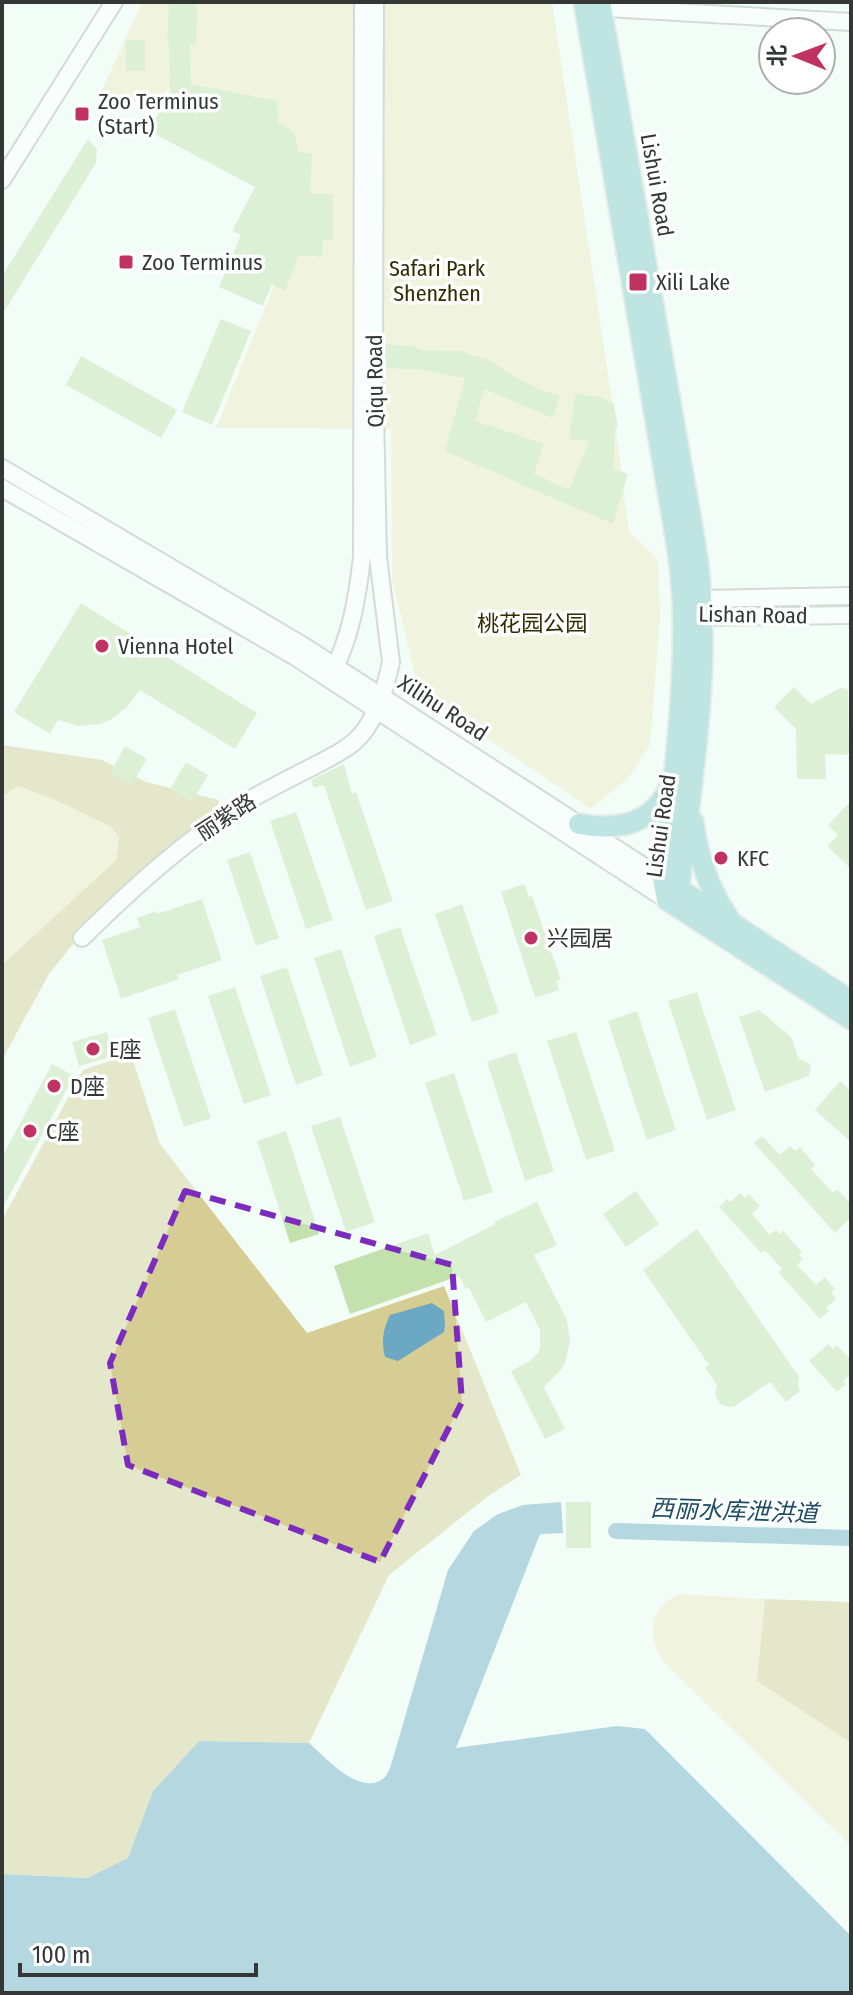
<svg xmlns="http://www.w3.org/2000/svg" width="853" height="1995" font-family="'Fira Sans Condensed','Noto Sans SC',sans-serif">
	<rect width="100%" height="100%" fill="#f2fdf8"/>
	<path fill="#ede8c2" d="M142,2H552L616,427L629,532L658,559L660,616L650,745L629,777L591,809L419,692L392,579L391,429L216,428L285,259L282,143L170,85L159,105L99,97Z
		M18,786L53,799L110,826L119,836L116,860L2,965V797Z
		M680,1594L765,1599L758,1681L851,1743V1846L664,1662C646,1635 648,1608 680,1594Z"/>
	<path fill="#d6cd94" d="M2,745L102,760L146,782L219,800L217,814L85,929L49,974L2,1060V965L116,860L119,837L110,826L53,799L18,786L2,797Z
		M131,1054L160,1144L307,1333L444,1286L521,1475L487,1497L389,1575L309,1743L199,1741L153,1791L129,1858L87,1878L2,1874V1220L83,1070Z
		M765,1599L851,1602V1743L757,1681Z"/>
	<path fill="#6aa8c4" d="M432,1303L444,1311L445,1326L444,1332L398,1361L385,1357C381,1341 383,1330 390,1315Z
		M561,1502L563,1533L540,1534L456,1748L617,1726L645,1729L851,1936V1993H2V1874L87,1878L128,1858L153,1791L199,1741L309,1743C325,1757 362,1799 385,1777C386,1776 391,1767 391,1765L448,1570L474,1531L498,1514L523,1505Z"/>
	<g fill="none" stroke-linecap="round" stroke-linejoin="round">
		<path stroke="#6aa8c4" stroke-width="16" d="M616,1531L851,1538"/>
	</g>
	<path fill="#c2e1ad" d="M169,2H197L196,44H190L191,84L277,101L278,122L293,131L296,137L298,152L312,153L310,194H333V241L323,240L322,257L299,255L285,291L272,284L263,306L219,287L241,235L232,231L255,187L149,131L170,92L169,43H167Z
		M126,40H145V71H126Z
		M88,139L97,149L96,163L2,315V276Z
		M221,319L251,331L212,425L182,412Z
		M385,344L410,346L424,350L461,351L473,356L485,358L523,381L542,390L560,396L553,418L484,389L476,421L544,444L534,474L569,490L589,441L569,439L575,394L601,397L614,404L618,428H615L614,469L628,474L613,524L445,451L465,378L422,370L385,368Z
		M81,356L177,410L161,438L66,385Z
		M81,603L257,713L235,749L140,690L127,707L110,720L100,724L79,726L58,720L50,734L14,712Z
		M794,687L811,704L840,688H844L848,690L849,753L845,755L825,754L826,779H797L796,729L774,707Z
		M125,746L147,759L131,786L110,773Z
		M186,762L208,775L192,802L170,789Z
		M344,764L352,794L356,792L393,901L366,910L324,785L314,788L311,780Z
		M851,801V869L827,846L838,835L828,825Z
		M296,812L333,920L306,929L270,821Z
		M250,852L279,938L256,946L227,860Z
		M524,884L529,897L532,896L561,980L556,981L559,990L535,998L501,892Z
		M202,899L222,960L177,975L179,979L121,999L102,940L140,927L137,918L156,911L157,914Z
		M462,904L499,1013L472,1022L435,914Z
		M400,927L437,1035L410,1045L374,936Z
		M341,949L377,1057L350,1067L314,958Z
		M287,967L323,1075L296,1085L260,976Z
		M235,987L271,1095L244,1104L208,996Z
		M697,992L736,1110L707,1120L668,1001Z
		M175,1009L211,1118L184,1127L148,1018Z
		M759,1010L791,1037L799,1059L809,1063L811,1067L809,1076L765,1092L739,1017Z
		M637,1011L676,1130L647,1140L608,1021Z
		M107,1032L113,1056L79,1066L72,1042Z
		M576,1032L615,1151L586,1160L547,1041Z
		M516,1052L554,1171L525,1181L487,1062Z
		M52,1064L74,1076L2,1209V1157Z
		M454,1073L493,1192L464,1201L425,1083Z
		M840,1081L851,1091V1142L815,1110Z
		M340,1117L375,1222L346,1232L311,1126Z
		M286,1131L319,1234L290,1243L257,1141Z
		M762,1136L780,1155L790,1146L795,1151L800,1147L815,1165L811,1169L833,1193L837,1189L851,1204V1217L835,1233L754,1143Z
		M636,1191L659,1224L626,1247L603,1214Z
		M740,1193L745,1198L749,1194L760,1206L752,1214L770,1235L776,1230L780,1234L783,1231L802,1252L799,1255L803,1259L797,1265L816,1285L825,1277L835,1289L831,1293L836,1299L826,1308L829,1311L820,1319L778,1272L782,1269L765,1250L761,1253L719,1207L727,1199L730,1202Z
		M537,1202L557,1245L534,1255L567,1320L570,1340L566,1361L561,1370L544,1387L565,1429L545,1439L511,1371L530,1361L538,1353L540,1347V1330L526,1302L486,1322L469,1288L466,1289L459,1276L350,1314L334,1266L428,1233L435,1255L495,1224L494,1222Z
		M697,1229L799,1377L798,1387L800,1391L786,1402L770,1382L735,1406L730,1407L720,1404L715,1395L717,1385L705,1368L709,1365L643,1270Z
		M828,1344L833,1349L837,1345L851,1360V1374L843,1381L846,1384L837,1392L809,1361Z
		M566,1502H591V1548H566Z"/>
	<g fill="none" stroke-linecap="round" stroke-linejoin="round">
		<defs>
			<path id="minor" d="M589,7L851,22
				M2,180L114,2
				M2,468L302,645L663,879
				M2,488L294,656L667,900
				M691,607L702,599L851,596
				M693,615L703,617L851,615
				M331,676C351,636 357,600 362,557L363,2
				M82,938C133,888 185,840 246,802C268,789 292,777 316,765C332,756 349,749 361,735C377,716 386,686 391,662L378,557L374,362L375,2"/>
			<path id="major" d="M584,2L677,545C680,567 683,590 683,613C685,700 672,792 663,879L667,900
				M600,2L695,543C714,657 692,775 679,889L667,900
				M693,821C698,856 708,888 728,917
				M579,824C617,831 653,825 670,786
				M670,883L851,1001
				M667,900L851,1019"/>
		</defs>
		<use href="#minor" stroke="#a9b4af" stroke-width="20"/>
		<use href="#major" stroke="#d6d7d7" stroke-width="24"/>
		<use href="#minor" stroke="#fff" stroke-width="16"/>
		<use href="#major" stroke="#80c7c7" stroke-width="20"/>
	</g>
	<path d="M0 0H853V1995H0ZM185,1191L452,1265L462,1402L380,1562L128,1465L110,1363Z" fill="#f2fdf8" fill-opacity=".55" fill-rule="evenodd"/>
	<path fill="none" stroke="#7b2cbf" stroke-width="6" stroke-dasharray="16 10" stroke-linejoin="round" d="M185,1191L452,1265L462,1402L380,1562L128,1465L110,1363Z"/>
	<g fill="#c03262" stroke="#fff" stroke-width="3">
		<rect x="74" y="106" width="16" height="16" rx="4"/>
		<rect x="118" y="254" width="16" height="16" rx="4"/>
		<rect x="628" y="272" width="20" height="20" rx="4"/>
		<circle cx="102" cy="646" r="8"/>
		<circle cx="721" cy="858" r="8"/>
		<circle cx="531" cy="938" r="8"/>
		<circle cx="93" cy="1049" r="8"/>
		<circle cx="54" cy="1086" r="8"/>
		<circle cx="30" cy="1131" r="8"/>
	</g>
	<g text-anchor="middle" dominant-baseline="central" stroke-width="7" stroke-linejoin="round" paint-order="stroke">
		<g font-size="22" fill="#333836" stroke="#fff" text-anchor="start">
			<text x="98" y="101">Zoo Terminus<tspan x="98" dy="25">(Start)</tspan></text>
			<text x="142" y="262">Zoo Terminus</text>
			<text x="656" y="282">Xili Lake</text>
			<text x="118" y="646">Vienna Hotel</text>
			<text x="737" y="858">KFC</text>
			<text x="547" y="938">兴园居</text>
			<text x="109" y="1049">E座</text>
			<text x="70" y="1086">D座</text>
			<text x="46" y="1131">C座</text>
		</g>
		<g font-size="22" fill="#333836" stroke="#fff">
			<text transform="translate(657 185) rotate(80)">Lishui Road</text>
			<text transform="translate(375 381) rotate(-91)">Qiqu Road</text>
			<text transform="translate(753 615) rotate(1)">Lishan Road</text>
			<text transform="translate(443 708) rotate(33)">Xilihu Road</text>
			<text transform="translate(226 817) rotate(-33)">丽紫路</text>
			<text transform="translate(661 826) rotate(-82)">Lishui Road</text>
		</g>
		<g font-size="22" fill="#332c00" stroke="#fff">
			<text x="437" y="268">Safari Park<tspan x="437" dy="25">Shenzhen</tspan></text>
			<text x="532" y="623">桃花园公园</text>
		</g>
		<g font-size="24" font-style="italic" fill="#1b4e63" stroke="#fff">
			<text transform="translate(734 1511) rotate(2)">西丽水库泄洪道</text>
		</g>
	</g>
	<rect width="853" height="1995" fill="none" stroke="#333836" stroke-width="8"/>
	<g transform="translate(797 56) rotate(271)"><circle r="38" fill="#ffffff" stroke="#adafaf" stroke-width="2"/>
	<path d="M0-6L14 30L0 20L-14 30Z" fill="#c03262"/>
	<text y="-12" font-size="22" font-weight="bold" text-anchor="middle" fill="#333836">北</text>
	</g>
	<path d="M20 1963v12h236v-12" fill="none" stroke="#333836" stroke-width="4"/>
	<text x="32" y="1963" font-size="24" fill="#333836" stroke="#ffffff" stroke-width="6" paint-order="stroke">100 m</text>
</svg>
